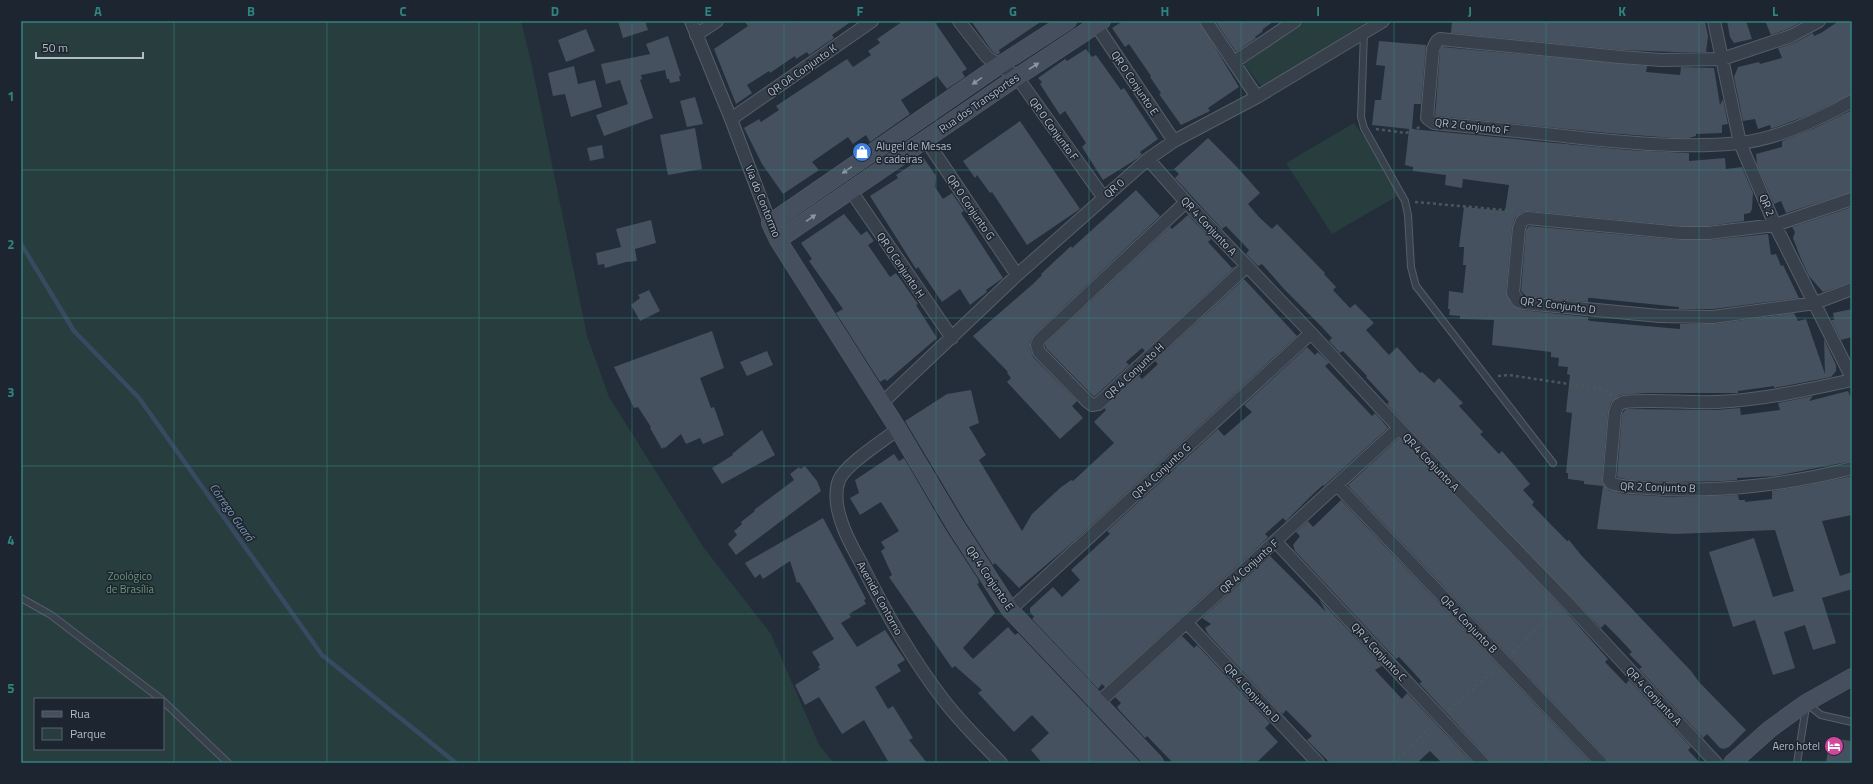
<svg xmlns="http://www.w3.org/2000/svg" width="1873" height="784" font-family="'Titillium Web',sans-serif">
	<rect width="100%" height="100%" fill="#232e3a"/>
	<path fill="#283d3e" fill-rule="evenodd" d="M21,21H521L532,66L587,336L609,397L704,548L771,634L819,745L834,763H21ZM35,699H163V749H35Z
		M1305,21H1368L1263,89L1244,64Z
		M1354,123L1380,159L1399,195L1332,234L1286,163Z"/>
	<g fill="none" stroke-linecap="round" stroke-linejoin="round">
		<path stroke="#384a61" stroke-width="4.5" d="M21,244L74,331L139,398L322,655L456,763"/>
	</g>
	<path fill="#45515e" d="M618,21H645L648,30L623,38Z
		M744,21H797L798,23L801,21H852L832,35L834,38L809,55L807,52L796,59L795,56L770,73L769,71L747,85L752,93L736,104L714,49L748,26Z
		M903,21H934L967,69L962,72L965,77L947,89L937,76L901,100L910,114L870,142L866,135L853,144L848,137L812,162L819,170L783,194L762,164L744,128L759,119L761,122L779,110L776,106L847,59L853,67L871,55L868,51L880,43L877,39Z
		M971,21H1042L999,50L1000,53L997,55L992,51Z
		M1123,21H1199L1239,87L1208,108L1210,111L1181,125L1159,94L1161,93L1150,77L1151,76L1129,44L1125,47L1112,28Z
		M1215,21H1274L1263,29L1262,32L1255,37L1256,38L1236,52Z
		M1452,21H1705L1708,36L1706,52H1674L1621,50L1451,33Z
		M1727,21H1746L1752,39L1734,43L1730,37Z
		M1765,21H1803L1788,29L1771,35Z
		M1839,21H1852V94L1809,115L1771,129L1770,125L1758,129L1755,119L1743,121L1734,77L1738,67L1759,62L1760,64L1782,58L1778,48L1794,43L1813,33L1814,36L1821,33Z
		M586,29L595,51L566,62L558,40Z
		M668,36L681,76H679L680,81L670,83L669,79H667L665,70L641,75L642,79L640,80L653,118L604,136L596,115L628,104L620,80L606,84L601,64L650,54L646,44Z
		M1379,41L1426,45L1421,104H1414L1412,129L1628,150L1689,153V161L1725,158L1726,169L1742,167L1753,193L1752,209L1750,213L1744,214V221L1709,226H1681L1528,211L1523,212L1515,218L1512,227L1506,293L1512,305L1522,310L1588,317V320L1591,321L1623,324L1680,329V324H1714L1794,313L1798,321L1806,319L1825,374L1824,339L1836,365V371L1831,377L1774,388V386L1738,391V393H1646L1621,395L1611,402L1608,411L1602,480L1603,484L1608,490L1624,494L1673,497L1738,495L1739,500H1745V502L1772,499V491L1804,486L1852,476V515L1822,521L1840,576L1852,572V589L1822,598L1836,643L1813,650L1805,625L1784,632L1795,668L1773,675L1755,620L1733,627L1709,552L1754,538L1773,597L1794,591L1775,530L1675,534L1597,529L1603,486L1584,484V481L1568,479V473H1566L1572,413L1566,412L1570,375L1567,374L1568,367L1558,366L1559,358L1551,357V352L1492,345L1494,320L1460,319V316L1449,315L1450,309H1448L1449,291L1463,293L1466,265H1463L1464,247H1459L1464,207L1505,211L1509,185L1463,179L1462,188L1445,185L1446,175L1413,171V167L1405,165L1409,129L1372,125L1375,100H1381L1385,66L1376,65Z
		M1442,47L1647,66L1646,72L1680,75L1681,67L1714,68L1720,105L1723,99L1728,124L1722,125V133L1696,134V136L1689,138H1673L1608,133L1437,116L1435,114L1436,106L1440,51Z
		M1086,49L1092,57L1096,55L1121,90L1124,88L1158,139L1140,152L1142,154L1138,158L1103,180L1082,147L1086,143L1065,111L1060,115L1040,84L1042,82L1038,78L1065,59L1067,61Z
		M574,66L578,84L595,80L602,107L571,117L565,94L553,96L548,73Z
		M695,97L703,124L687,127L680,101Z
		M1852,110V192L1786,213L1781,201L1774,204L1757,165L1756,154L1782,147V141L1815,128Z
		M1020,121L1080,209L1027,245L992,192L990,193L977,175L975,178L963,161Z
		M695,128L702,169L668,175L660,135Z
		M1208,138L1237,167L1260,193L1248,204L1259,217L1272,229L1277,224L1325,273L1324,274L1336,287L1333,290L1350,308L1355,304L1374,323L1366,330L1389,355L1397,347L1420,373L1422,372L1434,383L1439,378L1463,403L1459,406L1483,432L1480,434L1499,454L1502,451L1530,484L1523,490L1534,502L1532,505L1567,541L1569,540L1581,555L1691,671L1699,682L1746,730L1729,747L1724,749L1720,748L1707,734L1703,738L1639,669L1642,667L1629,654L1632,652L1617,636L1605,624L1601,628L1404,423L1387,404L1389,402L1366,377L1367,376L1343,351L1340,353L1329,341L1332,338L1320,325L1284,289L1262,264L1258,266L1246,254L1249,250L1226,226L1222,229L1175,178L1179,174L1174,169Z
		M602,145L604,158L590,161L587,148Z
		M923,157L936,176L935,187L943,199L952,193L964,211L961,213L1003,278L986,290L987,292L970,305L960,289L942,302L918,267L916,269L870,196L898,178L896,175Z
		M1136,190L1160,216L1034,335L1030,342V347L1033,357L1077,401L1072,406L1083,418L1060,439L1007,382L1011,378L1007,373L1008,372L973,336L1034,283L1042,275L1041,274L1071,246L1072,248Z
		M1852,207V282L1823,292L1809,276L1801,259L1793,238L1795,232L1792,227Z
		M844,214L861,235L867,231L874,241L868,245L890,277L896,273L918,304L916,305L937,338L887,381L885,379L880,382L836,313L843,309L809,261L812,259L801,243Z
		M1188,215L1211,239L1208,242L1232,268L1236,266L1145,351L1142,348L1126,362L1129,365L1094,397L1046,348L1045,344L1170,227L1172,229Z
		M651,220L656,243L635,249L637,261L626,262L605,268L604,264L598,265L596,253L621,247L616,229Z
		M1529,226L1681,240H1710L1768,234L1771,255L1776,254L1781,266L1783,265L1799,298L1713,309H1679V307L1591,298H1588V302L1526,296L1521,291L1526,230Z
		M1244,279L1297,336L1072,543L1019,588L995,563L993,565L964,520L905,421L947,394L971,390L979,423L969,427L986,455L979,460L1022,531L1032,514L1060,488L1071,480L1073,481L1114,443L1094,422L1106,410L1104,408L1139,376L1142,379L1158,364L1155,361Z
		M649,290L660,311L640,321L631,305L640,298L638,295Z
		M1852,309V337L1841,340L1831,320H1834L1833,313Z
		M712,331L724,368L700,378L711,408L714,407L724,435L703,444L700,438L686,444L681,434L665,448L664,447L662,449L650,428L651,427L638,407L634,408L614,367Z
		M1307,347L1315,355L1318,352L1329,363L1325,366L1356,399L1372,416L1375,413L1388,428L1324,486L1323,485L1310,497L1286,521L1283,518L1265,534L1268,537L1260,545L1105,687L1102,684L1098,689L1032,619L1034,617L1030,612V608L1053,587L1062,597L1080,580L1071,570L1110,534L1107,531L1218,429L1224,436L1252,412L1244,405Z
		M767,351L773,365L747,376L740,362Z
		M1848,391L1852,400V461L1776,476L1737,478V480L1724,481L1673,482L1630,480L1617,477L1622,414L1626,409L1716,410L1740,408L1741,415L1780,410L1778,403L1813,396L1809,401Z
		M762,430L775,455L722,484L712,468L733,455L732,454Z
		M1399,438L1559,604L1608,659L1605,662L1626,684L1629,680L1691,747L1688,750L1700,763H1608L1606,758L1352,490L1348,485Z
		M894,454L899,461L904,458L946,530L978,579L979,583L977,584L995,613L963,648L973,659L1008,627L1015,635L1018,633L1141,763H1042L1031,750L1049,733L1032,715L1014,732L978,693L982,690L955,666L952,668L889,577L892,575L881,551L885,548L881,542L899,531L881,502L860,515L850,498L859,493L855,480Z
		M805,466L817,481L821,491L736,555L728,544L737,535L734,531L742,524L741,522L755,511L754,510L794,480L790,474L799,467L800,469Z
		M1341,500L1591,763H1490L1488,758L1419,683L1422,682L1414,673L1399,657L1396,659L1295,551L1293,545L1300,536L1296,532L1308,521L1313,527Z
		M823,518L866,599L864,600L866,604L849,614L851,617L841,623L857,647L885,630L905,660L897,665L901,671L875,687L888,709L893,706L913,738L909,740L927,763H889L864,720L842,734L819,697L805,705L795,685L820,669L818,667L820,665L812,652L834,639L799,582L797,583L790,561L763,579L760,574L755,578L745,563Z
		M1270,556L1326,612L1319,599L1382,666L1375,670L1402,699L1407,693L1473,763H1442L1430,751L1417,763H1330L1307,740L1312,736L1286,710L1283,714L1280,712L1208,634L1205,628L1211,624L1202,618Z
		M1182,636L1194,648L1197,645L1270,723L1265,728L1278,742L1256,763H1173L1147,736L1145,738L1120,711L1117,707L1121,703L1115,697Z
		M1830,738L1852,741V763H1826Z"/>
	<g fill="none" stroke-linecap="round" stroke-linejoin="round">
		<defs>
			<path id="lane" d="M1364,32L1361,117L1364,128L1405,201L1408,215L1411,267L1416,286L1553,463
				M21,598L51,615L161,699
				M163,701L228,763
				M1807,704L1821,715L1852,722
				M1797,763L1806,707"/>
			<path id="street" d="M691,21L731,119L770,223
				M959,21L987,57L1017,77L1104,198
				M1206,21L1257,97
				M1714,21L1740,143L1775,225L1852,378
				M1819,21L1791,36L1722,59L1661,60L1620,57L1440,39L1437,41L1433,49L1427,118L1434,123C1477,127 1520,131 1564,136C1621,142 1681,149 1739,143C1778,139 1818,120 1852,101
				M1096,25L1174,141
				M696,35L717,21
				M1234,62L1295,21
				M731,119L872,21
				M926,140L1017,275
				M1148,159L1186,202L1311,333L1399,428L1564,599L1716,763
				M851,191L952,338
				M1852,199L1775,225L1709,233H1681L1527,218L1522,221L1519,228L1513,293L1518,301L1524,303L1659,316L1713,317L1815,303L1852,289
				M1186,202L1039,340L1037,345L1039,352L1088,402L1092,405L1098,404L1247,266
				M1852,380C1807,390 1762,400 1716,402C1685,403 1654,399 1624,402L1618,405L1615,412L1609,480L1611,483C1623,488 1636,487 1648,488C1713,493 1789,485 1852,468
				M881,404L1017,275L1148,159L1174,141L1257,97L1383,21
				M898,429C883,441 846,464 839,480C836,488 836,496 837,504C840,525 851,545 861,563C884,610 910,656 942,698C959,721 981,742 1001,763
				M1337,485L1601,763
				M1276,542L1483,763
				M1010,610L1311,333
				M1186,622L1318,763
				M1098,703L1399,428"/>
			<path id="secondary" d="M1068,21L998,66L770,223L778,240L898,429L955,525L1010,610L1155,763
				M778,240L1017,77L1102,21
				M1732,763L1770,729L1806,703L1852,677"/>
		</defs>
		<use href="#lane" stroke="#555e69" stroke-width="8"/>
		<use href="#street" stroke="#555e69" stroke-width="14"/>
		<use href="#secondary" stroke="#555e69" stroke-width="18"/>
		<path stroke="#45595b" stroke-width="2.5" stroke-dasharray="3 3" stroke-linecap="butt" d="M1376,129L1406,133L1420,127
			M1415,202L1516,211
			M1498,376L1509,375L1602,389L1607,391L1611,396
			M1513,653L1555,608
			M1449,710L1495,670
			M1394,763L1432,725"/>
		<use href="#lane" stroke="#37404b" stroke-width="6"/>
		<use href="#street" stroke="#37404b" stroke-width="12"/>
		<use href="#secondary" stroke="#454f5e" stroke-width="17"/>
	</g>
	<defs><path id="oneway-solid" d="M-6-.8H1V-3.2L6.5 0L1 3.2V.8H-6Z"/></defs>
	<g fill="#8c95a2">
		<use href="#oneway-solid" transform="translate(1034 66) rotate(-33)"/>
		<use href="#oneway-solid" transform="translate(977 81) rotate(146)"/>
		<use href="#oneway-solid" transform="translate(847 170) rotate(146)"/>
		<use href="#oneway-solid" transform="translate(811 218) rotate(-34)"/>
	</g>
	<path fill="none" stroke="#308480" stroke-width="1" stroke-opacity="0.55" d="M174,21V763M327,21V763M479,21V763M632,21V763M784,21V763M936,21V763M1089,21V763M1241,21V763M1394,21V763M1546,21V763M1699,21V763M21,170H1852M21,318H1852M21,466H1852M21,614H1852"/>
	<defs>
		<symbol id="shop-disc" viewBox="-11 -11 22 22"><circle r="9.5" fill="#3f7fe0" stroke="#1c2530"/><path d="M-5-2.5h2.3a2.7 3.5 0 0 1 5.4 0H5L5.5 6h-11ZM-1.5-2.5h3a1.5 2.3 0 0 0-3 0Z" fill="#fff"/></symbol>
		<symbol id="hotel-disc" viewBox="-11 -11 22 22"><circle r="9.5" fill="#d1479c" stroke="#1c2530"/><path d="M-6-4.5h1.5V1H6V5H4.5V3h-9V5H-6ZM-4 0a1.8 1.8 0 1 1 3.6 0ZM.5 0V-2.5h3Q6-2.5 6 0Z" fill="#fff"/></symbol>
	</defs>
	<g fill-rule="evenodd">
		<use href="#shop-disc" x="851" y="141" width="22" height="22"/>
		<use href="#hotel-disc" x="1823" y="735" width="22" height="22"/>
	</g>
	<g text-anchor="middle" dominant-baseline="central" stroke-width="3" stroke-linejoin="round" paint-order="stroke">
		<g font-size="11" fill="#b2bbc6" stroke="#1c2530">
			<text transform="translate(802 70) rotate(-35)">QR 0A Conjunto K</text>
			<text transform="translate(1135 83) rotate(56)">QR 0 Conjunto E</text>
			<text transform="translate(979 103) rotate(-35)">Rua dos Transportes</text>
			<text transform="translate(1472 126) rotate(6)">QR 2 Conjunto F</text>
			<text transform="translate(1054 129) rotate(54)">QR 0 Conjunto F</text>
			<text transform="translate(1114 188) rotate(-41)">QR 0</text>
			<text transform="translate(763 201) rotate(68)">Via do Contormo</text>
			<text transform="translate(1767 205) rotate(67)">QR 2</text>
			<text transform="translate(971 207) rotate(56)">QR 0 Conjunto G</text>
			<text transform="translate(1209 226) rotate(47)">QR 4 Conjunto A</text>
			<text transform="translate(901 265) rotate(56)">QR 0 Conjunto H</text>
			<text transform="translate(1558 305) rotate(7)">QR 2 Conjunto D</text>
			<text transform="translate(1134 371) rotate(-43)">QR 4 Conjunto H</text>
			<text transform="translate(1431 462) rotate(46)">QR 4 Conjunto A</text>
			<text transform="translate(1161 471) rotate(-43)">QR 4 Conjunto G</text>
			<text transform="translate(1658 487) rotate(2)">QR 2 Conjunto B</text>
			<text transform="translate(1249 566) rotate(-42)">QR 4 Conjunto F</text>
			<text transform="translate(990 578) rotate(56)">QR 4 Conjunto E</text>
			<text transform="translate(880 598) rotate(61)">Avenida Contorno</text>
			<text transform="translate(1469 624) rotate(46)">QR 4 Conjunto B</text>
			<text transform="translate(1379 652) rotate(47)">QR 4 Conjunto C</text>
			<text transform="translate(1252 693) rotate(47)">QR 4 Conjunto D</text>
			<text transform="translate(1654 696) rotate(47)">QR 4 Conjunto A</text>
		</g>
		<g font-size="11" fill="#b2bbc6" stroke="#1c2530" text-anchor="start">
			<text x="876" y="146">Alugel de Mesas<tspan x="876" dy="13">e cadeiras</tspan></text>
			<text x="1820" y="746" text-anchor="end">Aero hotel</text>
		</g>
		<g font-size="11" fill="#6a9774" stroke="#1c2530">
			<text x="130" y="576">Zoológico<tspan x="130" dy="13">de Brasília</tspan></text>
		</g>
		<g font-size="12" font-style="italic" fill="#7c92ad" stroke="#1c2530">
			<text transform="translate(232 512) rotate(55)">Córrego Guará</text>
		</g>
	</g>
	<rect width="1873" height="784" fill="none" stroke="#1c2530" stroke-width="44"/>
	<rect x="34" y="698" width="130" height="52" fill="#1c2530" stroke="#58616c"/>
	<rect x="42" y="711" width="20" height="6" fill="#454f5e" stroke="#58616c"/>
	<text x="70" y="718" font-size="12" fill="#b2bbc6">Rua</text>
	<rect x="42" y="728" width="20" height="12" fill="#283d3e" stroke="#58616c"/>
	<text x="70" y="738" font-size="12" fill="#b2bbc6">Parque</text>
	<path d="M36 52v6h107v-6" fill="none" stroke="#b2bbc6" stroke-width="2"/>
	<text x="42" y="52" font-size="12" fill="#b2bbc6" stroke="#1c2530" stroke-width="3" paint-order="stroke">50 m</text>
	<rect x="22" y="22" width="1829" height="740" fill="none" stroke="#308480" stroke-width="1.5"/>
	<g font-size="13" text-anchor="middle" font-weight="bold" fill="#308480">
		<text x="98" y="16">A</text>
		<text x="251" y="16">B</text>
		<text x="403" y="16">C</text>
		<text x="555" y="16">D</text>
		<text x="708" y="16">E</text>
		<text x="860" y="16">F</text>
		<text x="1013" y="16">G</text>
		<text x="1165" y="16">H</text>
		<text x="1318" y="16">I</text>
		<text x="1470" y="16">J</text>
		<text x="1622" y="16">K</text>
		<text x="1775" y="16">L</text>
		<text x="11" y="101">1</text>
		<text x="11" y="249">2</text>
		<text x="11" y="397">3</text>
		<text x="11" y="545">4</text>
		<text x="11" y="693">5</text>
	</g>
</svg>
